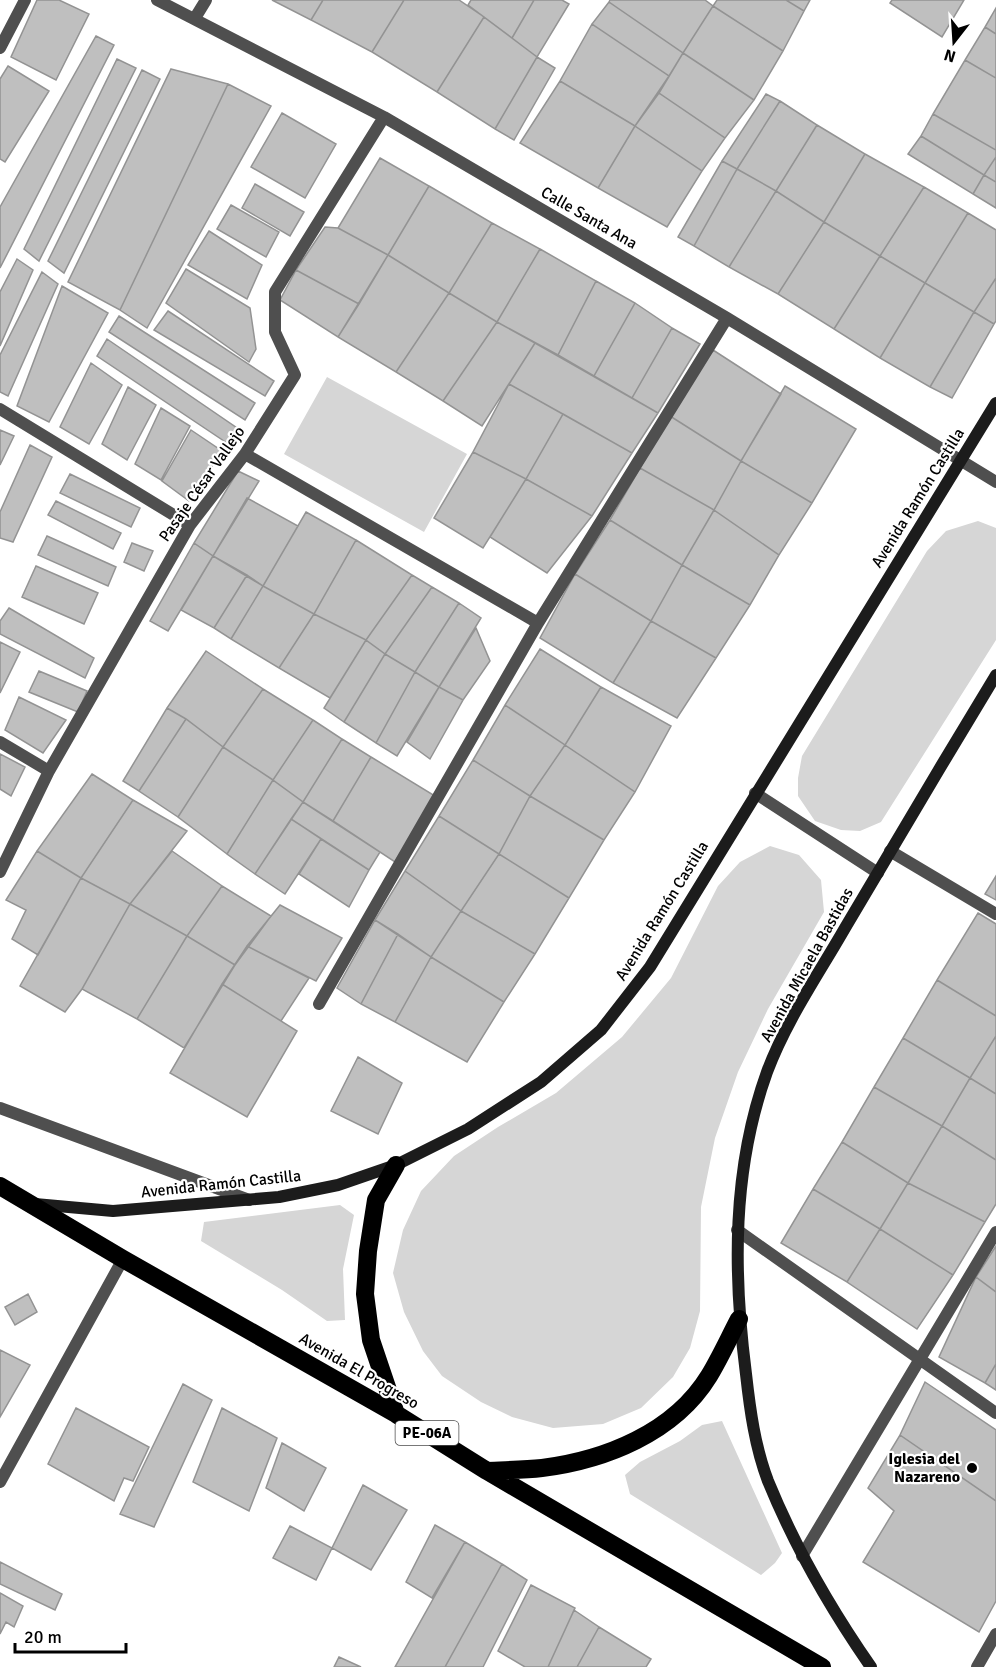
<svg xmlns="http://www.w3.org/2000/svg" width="996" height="1667" font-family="Signika,sans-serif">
	<rect width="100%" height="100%" fill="#fff"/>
	<path fill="#d6d6d6" d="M327,377L467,454L424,532L284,454Z
		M978,521L996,528V640L881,822L860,831L841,830L815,821L798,796V778L802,756L927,551L946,531Z
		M770,846L799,855L821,880L824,912L768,1009L738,1072L715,1138L701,1207L700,1311L690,1348L673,1377L641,1408L603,1424L553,1428L512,1417L481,1402L442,1376L423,1351L404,1312L393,1273L403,1230L421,1191L454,1156L498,1127L556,1093L622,1037L671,978L718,886L740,862Z
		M340,1205L354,1215L343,1269L345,1320L327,1321L282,1290L201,1241L204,1222Z
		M722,1421L782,1553L775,1563L761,1575L630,1494L625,1475L640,1462L680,1441L702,1425Z"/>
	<path fill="#bfbfbf" stroke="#939393" stroke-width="1.5" d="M37,0H59L89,14L56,80L11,57Z
		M272,0H323L311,20Z
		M323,0H404L372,52L311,20Z
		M404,0H459L484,17L437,92L372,52Z
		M471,0H534L512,38L468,5Z
		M534,0H562L569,4L537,57L512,38Z
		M610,0H705L713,6L683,53L609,2Z
		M717,0H786L804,11L783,51L713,6Z
		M786,0H810L804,11Z
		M892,0H964L942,37L890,3Z
		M609,2L683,53L669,76L592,24Z
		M713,6L783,51L754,100L683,53Z
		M996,8V34L985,27Z
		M484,17L537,57L495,129L437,92Z
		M592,24L669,76L635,126L560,81Z
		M985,27L996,34V78L965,60Z
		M96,36L114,45L0,268V207Z
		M683,53L754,100L725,138L659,93Z
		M537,57L555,68L514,140L495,129Z
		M117,59L136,68L39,261L24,249Z
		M965,60L996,78V150L933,114Z
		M8,66L49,91L5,162L0,159V79Z
		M171,69L228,84L120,310L68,282Z
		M142,70L160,79L64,273L48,261Z
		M560,81L635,126L598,188L520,143Z
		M228,84L271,106L147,328L120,310Z
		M659,93L725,138L702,171L635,126Z
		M766,94L780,101L737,169L722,161Z
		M780,101L817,125L776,191L737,169Z
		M282,113L336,144L305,198L251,167Z
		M933,114L996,150V157L984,175L921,136Z
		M817,125L865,154L824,222L776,191Z
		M635,126L702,171L667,227L598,188Z
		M921,136L984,175L973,194L908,154Z
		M865,154L924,187L880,256L824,222Z
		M996,157V182L984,175Z
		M380,158L429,186L388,255L338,228Z
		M722,161L737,169L694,246L678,237Z
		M737,169L776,191L729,267L694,246Z
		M984,175L996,182V208L973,194Z
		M255,184L304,212L290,236L242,208Z
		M429,186L492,223L449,293L388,255Z
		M924,187L968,213L925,283L880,256Z
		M776,191L824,222L778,294L729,267Z
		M231,205L279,232L266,257L217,229Z
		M968,213L996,230V278L974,312L925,283Z
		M824,222L880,256L834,329L778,294Z
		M492,223L540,249L497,322L449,293Z
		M325,227L338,228L388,255L359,304L296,270Z
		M209,231L262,265L247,299L188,265Z
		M540,249L596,281L558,355L497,322Z
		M388,255L449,293L396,372L338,337Z
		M880,256L925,283L880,358L834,329Z
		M17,259L33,270L0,346V292Z
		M186,269L250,308L256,349L249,362L166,303Z
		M296,270L359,304L338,337L280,300Z
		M42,272L58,284L8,396L0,392V355Z
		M996,278V321L994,324L974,312Z
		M596,281L635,303L594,376L558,355Z
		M925,283L974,312L930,387L880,358Z
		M62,286L108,313L49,422L17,406Z
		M449,293L497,322L443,401L396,372Z
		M635,303L672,328L632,398L594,376Z
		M168,311L274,381L265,396L154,330Z
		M974,312L994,324L952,398L930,387Z
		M119,316L255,403L245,420L109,332Z
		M497,322L535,343L482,426L443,401Z
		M672,328L700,344L658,413L632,398Z
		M107,339L240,430L230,445L97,356Z
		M535,343L658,413L632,453L509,384Z
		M713,350L781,394L741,461L670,416Z
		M91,363L122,385L89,444L60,427Z
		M509,384L563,414L526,479L473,452Z
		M785,386L856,429L812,503L741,461Z
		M128,387L156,405L127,460L102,444Z
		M161,408L190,426L161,480L135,464Z
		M563,414L632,453L592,516L526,479Z
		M670,416L741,461L714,510L640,468Z
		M0,430L14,436L0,465Z
		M191,430L222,451L189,501L162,481Z
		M30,445L52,457L13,542L0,538V512Z
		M473,452L526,479L483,548L434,518Z
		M741,461L812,503L779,555L714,510Z
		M640,468L714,510L682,565L610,520Z
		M238,471L259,481L213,556L194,543Z
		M70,474L140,508L131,527L60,493Z
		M526,479L592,516L547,573L490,537Z
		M247,498L298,526L263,586L213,556Z
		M56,501L121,533L113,549L48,515Z
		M714,510L779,555L750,605L682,565Z
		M306,512L356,540L314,614L263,586Z
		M610,520L682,565L651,621L575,574Z
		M47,536L116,567L108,586L38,555Z
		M356,540L412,575L366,640L314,614Z
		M132,543L153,551L144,571L124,562Z
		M194,543L213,556L168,631L150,621Z
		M213,556L247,575L214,628L181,610Z
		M682,565L750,605L716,658L651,621Z
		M36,566L98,593L84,624L22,597Z
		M575,574L651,621L613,683L540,638Z
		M247,575L263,586L231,639L214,628Z
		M412,575L432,587L385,654L366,640Z
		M263,586L314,614L279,668L231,639Z
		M432,587L459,603L415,672L385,654Z
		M459,603L481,618L439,687L415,672Z
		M9,608L94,658L85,678L0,634V621Z
		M314,614L366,640L330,698L279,668Z
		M651,621L716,658L677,718L613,683Z
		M476,628L490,661L463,700L439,687Z
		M366,640L385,654L344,722L324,708Z
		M0,642L20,652L0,693Z
		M540,649L601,687L565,745L505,705Z
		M206,651L263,689L223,747L186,719L167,708Z
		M385,654L415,672L376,743L344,722Z
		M39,671L87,691L78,712L29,692Z
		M415,672L439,687L397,756L376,743Z
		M439,687L463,700L430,759L407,742Z
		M601,687L671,726L635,792L565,745Z
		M263,689L313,720L273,780L223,747Z
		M19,697L66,720L43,753L5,730Z
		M505,705L565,745L530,796L473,760Z
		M167,708L186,719L139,791L123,781Z
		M186,719L223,747L178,817L139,791Z
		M313,720L342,739L303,802L273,780Z
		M342,739L371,757L333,821L303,802Z
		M565,745L635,792L604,840L530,796Z
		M223,747L273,780L227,854L178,817Z
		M0,754L25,767L11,796L0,789Z
		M371,757L435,796L395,862L333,821Z
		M473,760L530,796L499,854L439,816Z
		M92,774L133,800L81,878L37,851Z
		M273,780L303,802L255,874L227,854Z
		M530,796L604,840L569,898L499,854Z
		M133,800L187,831L130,904L81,878Z
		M303,802L380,852L369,870L291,819Z
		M439,816L499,854L461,911L405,871Z
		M291,819L321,839L285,894L255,874Z
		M321,839L369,870L349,907L299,874Z
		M37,851L81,878L38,955L12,939L26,910L6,900Z
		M172,851L222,886L187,936L130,904Z
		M499,854L569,898L535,954L461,911Z
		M405,871L461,911L431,957L375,920Z
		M996,876V900L985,894Z
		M81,878L130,904L82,989L65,1012L20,986Z
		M222,886L271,916L235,965L187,936Z
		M130,904L187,936L137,1019L82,989Z
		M280,905L342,938L316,981L247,946Z
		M461,911L535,954L504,1002L431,957Z
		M978,913L996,924V1016L937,980Z
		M375,920L398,934L361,1004L337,988Z
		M398,934L431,957L395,1022L361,1004Z
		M187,936L235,965L184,1048L137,1019Z
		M247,946L309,978L281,1021L222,984Z
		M431,957L504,1002L467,1062L395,1022Z
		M937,980L996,1016V1036L970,1078L903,1038Z
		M222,984L297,1031L247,1117L170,1073Z
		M996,1036V1094L970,1078Z
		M903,1038L970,1078L942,1126L874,1087Z
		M358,1057L402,1083L378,1134L331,1111Z
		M970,1078L996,1094V1160L942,1126Z
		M874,1087L942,1126L908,1183L842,1142Z
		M942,1126L996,1160V1204L985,1222L908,1183Z
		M842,1142L908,1183L880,1229L813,1189Z
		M908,1183L985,1222L953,1275L880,1229Z
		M813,1189L880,1229L847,1282L781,1243Z
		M880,1229L953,1275L917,1329L847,1282Z
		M996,1246V1292L976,1277Z
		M976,1277L996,1292V1364L985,1383L939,1357Z
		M28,1294L37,1312L15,1325L5,1307Z
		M0,1350L30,1365L0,1417Z
		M996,1364V1390L985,1383Z
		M925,1382L996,1430V1501L900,1435Z
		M183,1384L212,1400L154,1527L120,1514Z
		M76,1408L149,1447L133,1481L124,1478L114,1501L48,1464Z
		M222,1408L277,1438L249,1511L193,1482Z
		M900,1435L996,1501V1601L979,1632L863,1562L894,1511L868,1488Z
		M282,1443L326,1468L304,1511L266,1488Z
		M363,1485L407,1510L371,1570L332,1548Z
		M435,1525L465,1542L432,1598L406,1582Z
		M290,1526L332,1548L316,1580L273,1558Z
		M465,1542L502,1564L445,1667H395Z
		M0,1562L62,1594L55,1610L0,1584Z
		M502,1564L527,1580L483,1667H445Z
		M531,1585L575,1608L548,1667H525L498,1651Z
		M0,1593L23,1606L14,1627L6,1622L0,1634Z
		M574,1610L599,1627L577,1667H548Z
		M599,1627L651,1659L646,1667H577Z
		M339,1657L361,1667H334Z"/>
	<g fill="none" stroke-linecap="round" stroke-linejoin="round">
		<path stroke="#4f4f4f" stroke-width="12" d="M157,0L384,117L727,318L996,482
			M195,18L206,0
			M0,48L25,0
			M0,409L190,525
			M245,454L538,623
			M0,742L49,771
			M755,793L878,873
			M890,851L996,914
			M0,872L49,771L190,525L245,454L295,375L275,332V292L384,117
			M319,1004L538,623L727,318
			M0,1108L249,1200
			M737,1230L996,1413
			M0,1482L123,1259
			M802,1556L996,1232
			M977,1667L996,1634"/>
		<path stroke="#1c1c1c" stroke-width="12" d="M35,1204L113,1211L279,1197L338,1185L396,1165L468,1129L541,1082L601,1030L650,967L996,403
			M871,1667C830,1608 795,1547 768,1481C755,1447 750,1410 746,1374C733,1273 732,1169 767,1072C786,1021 818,975 845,928C895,843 945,759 996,675"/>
		<path stroke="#000" stroke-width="18" d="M0,1186L123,1259L396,1414L487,1471L822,1667
			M396,1414L371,1340L365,1294L368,1251L376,1200L396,1165
			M487,1471C505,1470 524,1470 542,1468C605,1460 674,1433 709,1376C720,1358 729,1338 739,1319"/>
	</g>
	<circle fill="#000" stroke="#fff" stroke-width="2" cx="972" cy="1468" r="6"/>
	<g text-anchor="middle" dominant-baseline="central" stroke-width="4.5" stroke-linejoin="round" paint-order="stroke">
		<rect fill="#fff" stroke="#4c4c4c" stroke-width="1.5" x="395.5" y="1421" width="63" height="24" rx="4.5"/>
		<g font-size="15" font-weight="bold" fill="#000">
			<text x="427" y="1433">PE-06A</text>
		</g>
		<g font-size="16" fill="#000" stroke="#fff">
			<text transform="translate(589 218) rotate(30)">Calle Santa Ana</text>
			<text transform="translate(202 484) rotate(-55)">Pasaje César Vallejo</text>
			<text transform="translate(918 498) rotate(-58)">Avenida Ramón Castilla</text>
			<text transform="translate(662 911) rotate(-58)">Avenida Ramón Castilla</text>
			<text transform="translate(807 965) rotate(-61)">Avenida Micaela Bastidas</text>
			<text transform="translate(221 1184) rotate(-6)">Avenida Ramón Castilla</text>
			<text transform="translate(359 1371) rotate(30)">Avenida El Progreso</text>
		</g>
		<g font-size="16" font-weight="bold" fill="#000" stroke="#fff" text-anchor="end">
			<text x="960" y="1459">Iglesia del<tspan x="960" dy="18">Nazareno</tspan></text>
		</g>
	</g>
	<g transform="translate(954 42) rotate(197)" stroke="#ffffff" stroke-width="4.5" paint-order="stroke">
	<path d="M0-4.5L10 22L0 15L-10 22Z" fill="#000000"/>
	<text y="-9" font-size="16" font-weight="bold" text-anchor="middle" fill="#000000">N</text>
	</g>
	<path d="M15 1643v9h111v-9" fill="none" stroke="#000000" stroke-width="3"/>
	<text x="24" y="1643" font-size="18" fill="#000000" stroke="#ffffff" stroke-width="4.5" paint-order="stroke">20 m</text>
</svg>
